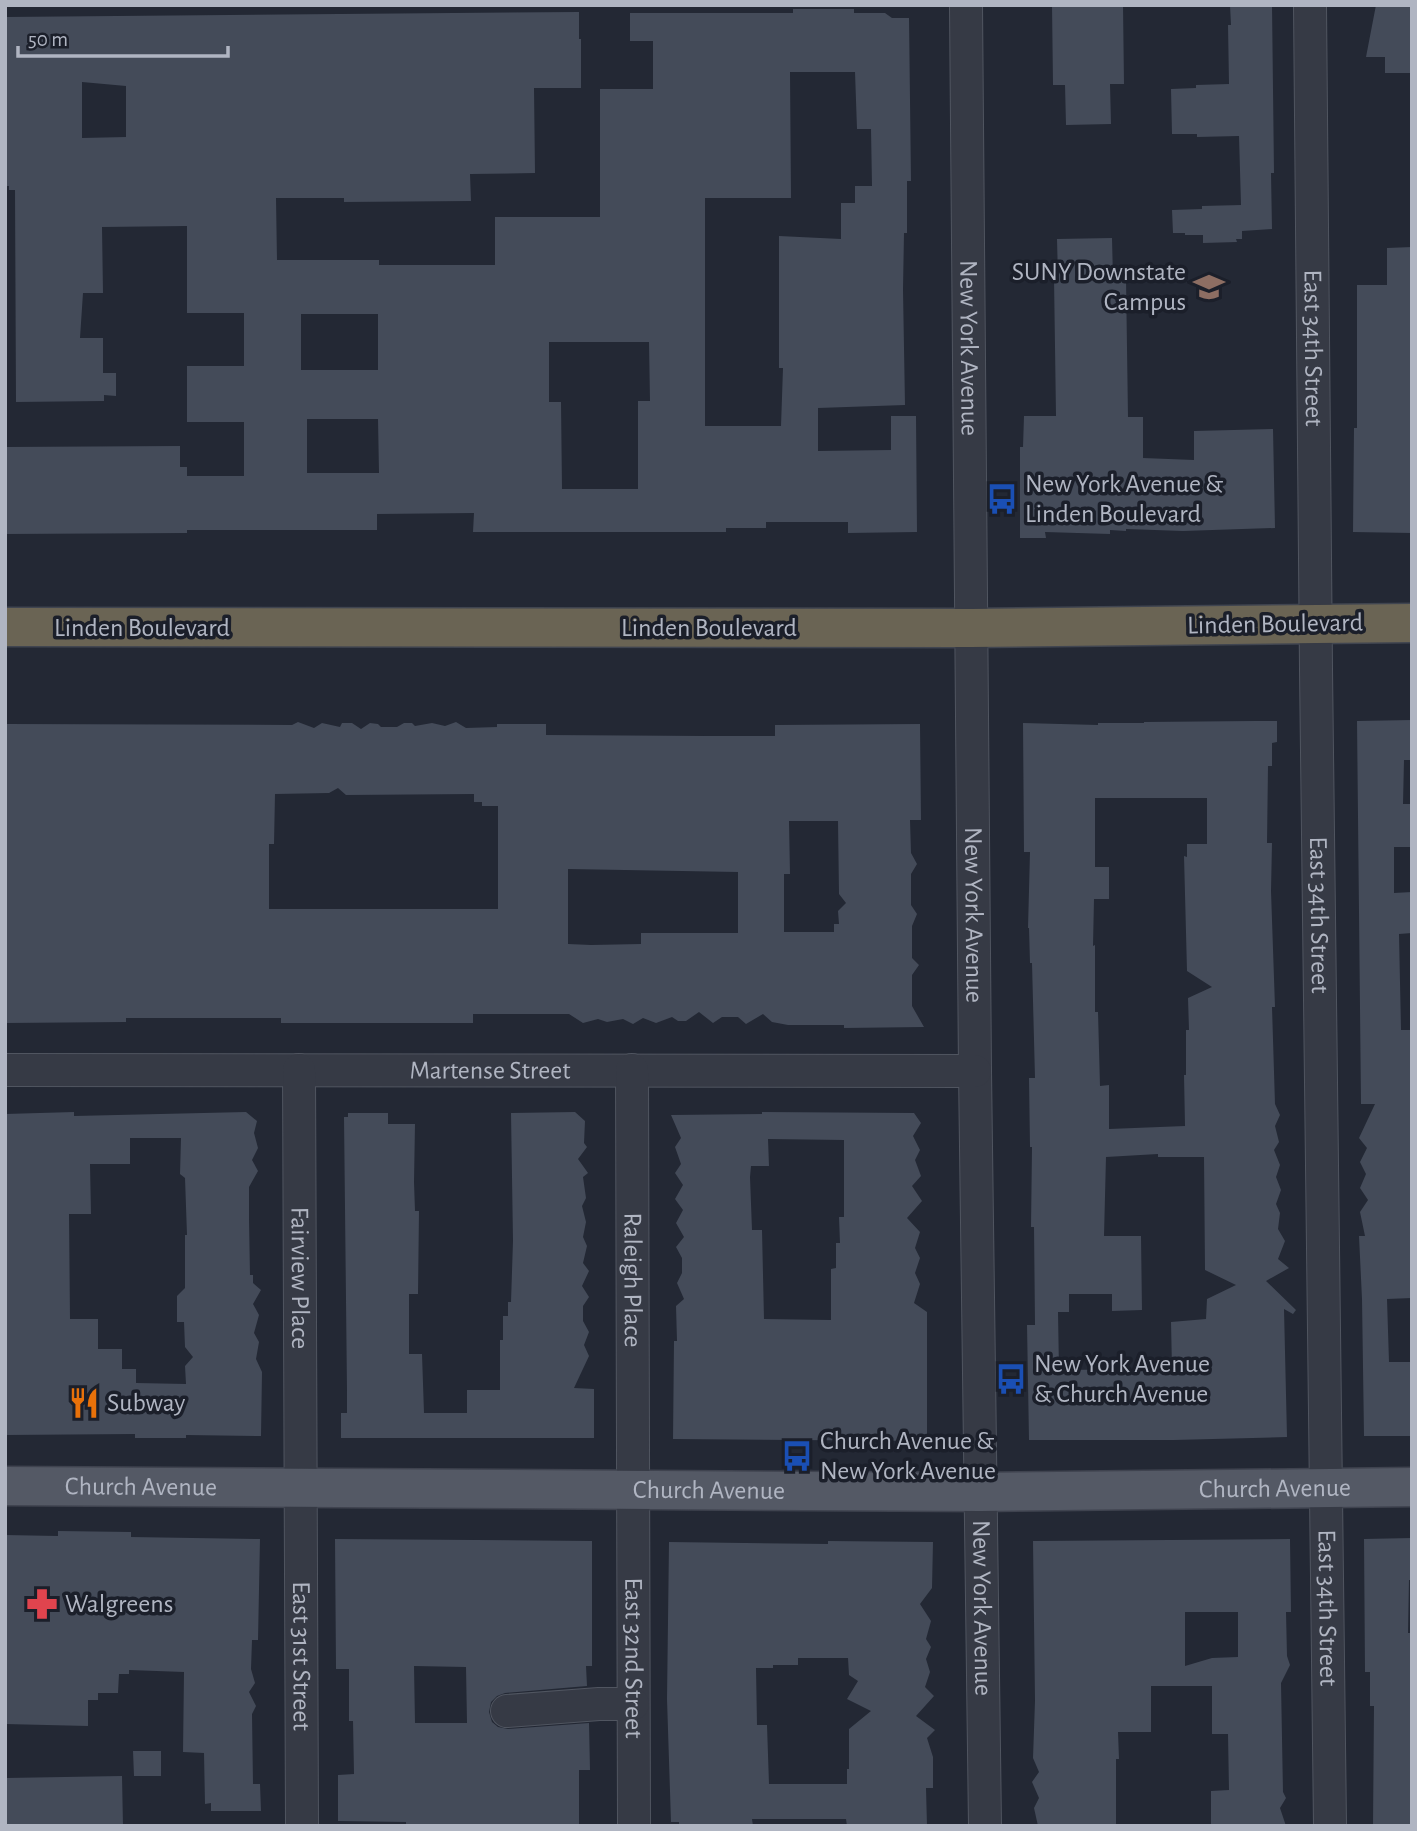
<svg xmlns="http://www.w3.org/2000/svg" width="1417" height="1831" font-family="'Alegreya Sans',sans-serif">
	<rect width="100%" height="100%" fill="#232834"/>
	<path fill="#444b59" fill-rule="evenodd" d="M1052,5H1123L1124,84H1110L1111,124L1066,125L1065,85H1053Z
		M1230,5H1272L1274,173H1271L1272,229L1242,231V239H1236L1237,242L1203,243V235H1185V233H1173L1172,210L1202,209V206L1241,205L1239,136L1197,137V134H1172L1171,89L1196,88V85L1229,84L1228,25H1231Z
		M1376,5H1412V73H1385V57H1366Z
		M793,9H854V13H885L892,18H909L911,181H907V233H904L903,290L905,405L818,408V451L891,450V416H916L917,532L848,533V522H766V528H726V532H473L474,513L377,514V530H187V533L5,534V447L180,446V467H187V476H244V422H187V366H244V313H187V226L102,227L103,293H83L80,338H103V373H116V396L104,395V401L16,402L15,190H9V186H5V17L579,12V39H581V88H534L535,173L470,174L471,201L344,202V198H276L277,260H379V265H495V217H600V89H653V41H630V13H793ZM790,72H855L857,129H871L872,186H855V203H841V239L779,236V368H783L781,426H705V198H791ZM82,82L126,86V137L82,138ZM301,314H378V370H301ZM549,342H649L650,401H638V489H562L561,402H549ZM307,419H378L379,473H307Z
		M1112,238L1113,278H1126L1128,417H1143V458L1194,460V431L1273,429L1275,528L1183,531L1126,529V531L1110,530V534L1045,532L1046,538H1020V447H1023L1024,416H1056L1054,278H1058L1057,239Z
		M1412,247V533L1353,532L1354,428H1357V285H1387V248Z
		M1412,720V760H1404L1403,804H1412V847H1394V893L1412,892V933L1399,934L1401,1030H1412V1298L1387,1299L1389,1362H1412V1436H1364L1362,1299L1359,1236H1365L1360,1212L1368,1200L1360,1188L1366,1174L1360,1162L1367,1148L1359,1138L1375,1104H1361L1357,721Z
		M1254,721H1277V742L1272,743V766H1268L1267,843H1272L1271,891L1275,1007H1272L1275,1104L1280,1115L1275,1126L1279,1142L1274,1150L1280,1165L1276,1177L1281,1190L1276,1204L1280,1213L1278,1229L1285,1241L1278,1259L1289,1268L1266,1281L1296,1310L1293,1314L1284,1309L1287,1437L1174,1440H1029L1027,1325H1035L1034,1227H1031L1032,1147H1030L1029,1078H1035L1032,963H1030L1029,928H1028L1030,852H1024L1023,723L1098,725V723H1144V722ZM1095,798H1207V844H1187V857L1184,856L1187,971L1212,987L1188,998L1189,1030H1186V1075H1184L1185,1126L1109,1129V1085L1100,1086L1098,1012H1095V945L1093,946L1094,899H1109V867H1095ZM1158,1154V1157H1204L1205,1270L1236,1285L1207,1299L1206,1319L1171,1322L1172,1369L1059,1370L1058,1312H1069V1294H1112V1311L1142,1310L1141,1236H1104L1106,1157Z
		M298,722L314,728L322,723L340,727L342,723H352L361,729L370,723L378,724L381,727H397L404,723H412L415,726L432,723L445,726L456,722L466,728L497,727V724H546V735L705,736H775V725L920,724L921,820H910L911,853L917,864L911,874V905L917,914L912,926V958L919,965L912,975V1006L924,1027L844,1028V1025H788L772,1022L763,1014L746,1024L738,1017H722L713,1023L699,1012L686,1021H678L672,1017L656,1023L643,1018L633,1024L623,1019L607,1022L598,1019L583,1023L569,1014H473V1023H281V1018H126V1022L5,1023V724L292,725ZM338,788L346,795L474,794V802H482V806H498V909H269V844H274L275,794L329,793ZM789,821H838L839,894L846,903L838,911L839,924H834V932H784V874H790ZM568,869L738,872V933H641V944L591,945L568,944Z
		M74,1112V1116L246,1112L257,1121L254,1133L258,1148L252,1160L258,1171L249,1187V1219L250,1275H253V1283L261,1290L253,1304L259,1315L254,1333L259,1342L256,1359L262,1372L261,1436L186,1435V1438H135V1434L5,1435V1114ZM130,1138H181L180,1174L185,1178L187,1235H185V1288L177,1296V1322H184L185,1347L193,1357L185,1366L186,1384L136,1383V1369H122V1349H98V1319H70L69,1214H91L90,1164H130Z
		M575,1112L585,1121L584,1143L587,1147L578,1159L588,1173L583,1177L586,1198L582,1206L586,1222L583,1237L587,1246L583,1263L589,1271L582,1286L589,1297L583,1306V1321L589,1332L584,1345L589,1356L574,1388L594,1389V1438H341V1413H347V1391L344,1117H348V1113H388V1124H415L414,1182L415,1211H419L418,1294H409V1354H422L424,1413H467V1390H500V1340H503V1316H508V1302H511L513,1241L511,1113Z
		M762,1112L914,1113L921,1123L913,1136L920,1150L915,1160L921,1176L912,1186L922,1201L907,1218L920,1232L915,1248L920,1258L915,1273L920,1284L914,1303L927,1312V1441L673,1439L674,1341H677L676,1306L684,1299L677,1283L682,1273V1258L676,1247L684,1237L676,1223L683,1210L675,1199L683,1185L675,1173L681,1164L675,1147L681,1138L671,1115L762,1114ZM768,1139L844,1140V1217H839L840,1243H836V1268L831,1269V1320L764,1319L762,1230H752L750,1177L751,1166H769Z
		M58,1531L131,1532V1537L260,1539L258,1640H252L251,1669L255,1683L249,1692L256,1706L252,1714L253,1784H260L261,1811H211V1803L205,1804L204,1753L183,1752L184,1672L129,1670V1674H119L118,1693H98V1700H88V1726L5,1724V1535L58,1536Z
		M1412,1538V1580H1409L1408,1633H1412V1826H1373L1374,1706H1370V1672H1365L1364,1539Z
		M335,1539L592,1541V1666H586L587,1686L505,1693L497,1696L491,1702L489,1712L492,1722L498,1727L508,1729L589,1723L590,1770H579V1826H406V1822L338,1821V1775L354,1774L353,1721H349V1669H336ZM414,1666L466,1667L467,1723H415Z
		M1290,1539L1291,1612H1286L1287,1656L1290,1665L1281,1683L1283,1792L1286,1798L1280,1808L1286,1826H1211V1791L1229,1790L1228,1734H1212V1686H1151V1732H1118L1119,1759H1116V1826H1038L1034,1808L1039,1798L1032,1782L1039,1772L1033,1758L1035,1701L1033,1541ZM1185,1612H1238V1657L1212,1658L1185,1666Z
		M828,1541L933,1542L932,1588L920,1604L931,1621L926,1639L931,1647L926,1659L930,1672L925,1687L934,1696L916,1716L935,1730L927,1738L933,1757V1788H926L927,1826H847L846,1819H752L753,1826H679V1822H671L667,1699L669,1542L828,1544ZM798,1658H848L849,1675L858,1681L847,1699L871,1711L849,1729V1769H847V1784H769L767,1725H757L756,1668H773V1665H798Z
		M133,1751H161V1776H134Z
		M122,1776L123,1826H6V1778Z"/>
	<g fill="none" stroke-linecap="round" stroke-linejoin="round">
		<defs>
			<g id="minor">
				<path id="s1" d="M966,5L975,1071L985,1826"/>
				<path id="s2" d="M1310,5L1316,669L1330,1826"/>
				<path id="s3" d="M5,1070L975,1071"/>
				<path id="s4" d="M299,1070L302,1826"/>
				<path id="s5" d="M632,1070L634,1826"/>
				<path d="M507,1711L599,1704H633"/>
			</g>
			<g id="major">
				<path id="s6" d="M5,1486L981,1492L1412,1487"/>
			</g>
			<path id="highway" d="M5,627L971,628L1412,623"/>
		</defs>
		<use href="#minor" stroke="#505560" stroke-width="34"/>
		<use href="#major" stroke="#3f434f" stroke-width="41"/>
		<use href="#highway" stroke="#404550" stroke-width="41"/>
		<use href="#minor" stroke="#363a45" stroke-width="32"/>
		<use href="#major" stroke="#545965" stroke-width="38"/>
		<use href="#highway" stroke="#6a6454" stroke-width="38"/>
	</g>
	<defs>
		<symbol id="university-bare" viewBox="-9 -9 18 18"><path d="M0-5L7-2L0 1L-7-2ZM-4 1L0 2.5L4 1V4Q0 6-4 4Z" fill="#8d6e63" stroke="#1b1f2a" stroke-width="2.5" paint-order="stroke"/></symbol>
		<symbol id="bus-bare" viewBox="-9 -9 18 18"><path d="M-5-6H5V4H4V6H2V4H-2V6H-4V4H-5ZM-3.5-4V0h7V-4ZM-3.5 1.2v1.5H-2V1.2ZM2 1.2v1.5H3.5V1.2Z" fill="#1a4fb4" stroke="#1b1f2a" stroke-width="2.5" paint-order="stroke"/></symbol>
		<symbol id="restaurant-bare" viewBox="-9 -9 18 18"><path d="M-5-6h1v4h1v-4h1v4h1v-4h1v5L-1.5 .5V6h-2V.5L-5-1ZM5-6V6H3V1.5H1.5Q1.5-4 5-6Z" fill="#e8710a" stroke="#1b1f2a" stroke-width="2.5" paint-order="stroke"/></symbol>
		<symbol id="pharmacy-bare" viewBox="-9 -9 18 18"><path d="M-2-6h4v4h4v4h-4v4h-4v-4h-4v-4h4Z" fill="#e0444e" stroke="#1b1f2a" stroke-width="2.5" paint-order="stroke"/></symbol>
	</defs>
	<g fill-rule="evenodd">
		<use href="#university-bare" x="1187" y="265" width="44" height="44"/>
		<use href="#bus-bare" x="980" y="477" width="44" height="44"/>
		<use href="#bus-bare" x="989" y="1357" width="44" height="44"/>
		<use href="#restaurant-bare" x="62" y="1381" width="44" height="44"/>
		<use href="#bus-bare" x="775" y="1434" width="44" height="44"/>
		<use href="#pharmacy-bare" x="20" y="1582" width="44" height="44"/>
	</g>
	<g text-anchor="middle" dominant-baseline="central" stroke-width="7" stroke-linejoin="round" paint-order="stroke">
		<g font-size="26" fill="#b0b5c2" stroke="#1b1f2a" text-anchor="start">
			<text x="1186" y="272" text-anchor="end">SUNY Downstate<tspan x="1186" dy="30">Campus</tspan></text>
			<text x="1025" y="484">New York Avenue &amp;<tspan x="1025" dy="30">Linden Boulevard</tspan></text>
			<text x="1034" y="1364">New York Avenue<tspan x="1034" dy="30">&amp; Church Avenue</tspan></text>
			<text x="107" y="1403">Subway</text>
			<text x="820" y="1441">Church Avenue &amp;<tspan x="820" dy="30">New York Avenue</tspan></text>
			<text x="65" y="1604">Walgreens</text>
		</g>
		<g font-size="26" fill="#b0b5c2" stroke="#1b1f2a">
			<text stroke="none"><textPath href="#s1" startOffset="343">New York Avenue</textPath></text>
			<text stroke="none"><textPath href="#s2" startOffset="343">East 34th Street</textPath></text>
			<text transform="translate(1275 624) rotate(-1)">Linden Boulevard</text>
			<text x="142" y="628">Linden Boulevard</text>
			<text x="709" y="628">Linden Boulevard</text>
			<text stroke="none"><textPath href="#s1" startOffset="910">New York Avenue</textPath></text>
			<text stroke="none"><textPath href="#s2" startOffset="910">East 34th Street</textPath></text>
			<text stroke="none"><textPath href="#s3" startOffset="485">Martense Street</textPath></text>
			<text stroke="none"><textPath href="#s4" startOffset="208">Fairview Place</textPath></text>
			<text stroke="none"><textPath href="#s5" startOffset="210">Raleigh Place</textPath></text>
			<text stroke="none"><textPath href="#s6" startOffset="136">Church Avenue</textPath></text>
			<text stroke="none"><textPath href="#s6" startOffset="1270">Church Avenue</textPath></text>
			<text stroke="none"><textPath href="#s6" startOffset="704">Church Avenue</textPath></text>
			<text stroke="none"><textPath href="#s1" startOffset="1603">New York Avenue</textPath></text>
			<text stroke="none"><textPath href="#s2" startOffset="1603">East 34th Street</textPath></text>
			<text stroke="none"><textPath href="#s4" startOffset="586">East 31st Street</textPath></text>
			<text stroke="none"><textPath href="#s5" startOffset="588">East 32nd Street</textPath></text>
		</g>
	</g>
	<rect width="1417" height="1831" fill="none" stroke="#b0b5c2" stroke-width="14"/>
	<path d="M18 46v10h210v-10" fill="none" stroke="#b0b5c2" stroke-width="3.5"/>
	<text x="28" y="46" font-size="21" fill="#b0b5c2" stroke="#1b1f2a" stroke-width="5" paint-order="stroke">50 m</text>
</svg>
